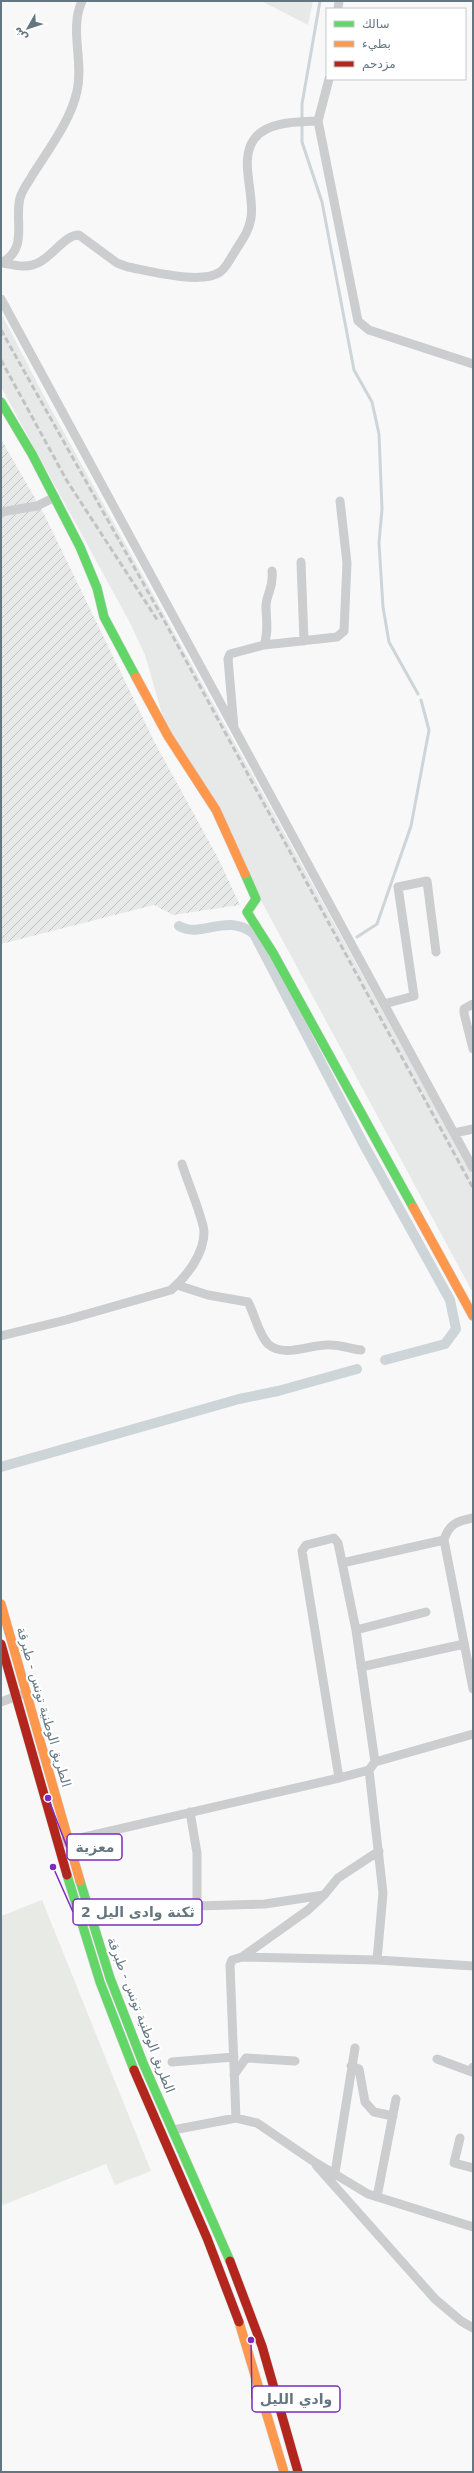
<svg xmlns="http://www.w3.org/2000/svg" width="474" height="2473" font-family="'DejaVu Sans','Noto Naskh Arabic',sans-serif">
	<defs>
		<pattern id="industrial-furrows" width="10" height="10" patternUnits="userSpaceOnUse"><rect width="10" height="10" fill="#e7e9e8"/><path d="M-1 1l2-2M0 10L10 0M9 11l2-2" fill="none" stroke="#bfc2c1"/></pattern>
	</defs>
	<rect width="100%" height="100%" fill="#f8f8f8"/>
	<path fill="#e7e9e8" d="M261,1H313L308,25Z
		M1,313L44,396L473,1176V1293L164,721L145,655L129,621L1,387Z"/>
	<path fill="url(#industrial-furrows)" d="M1,439L44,514L155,743L218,858L240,905L173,915L154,905L1,944Z"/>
	<path fill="#e7eae5" d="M42,1900L151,2171L115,2185L106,2164L3,2205L1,2199V1916Z"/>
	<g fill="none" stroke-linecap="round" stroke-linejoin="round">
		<path stroke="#cdd5d8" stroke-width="3" d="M320,1L302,104V142L322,202L354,370L372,402L379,434L382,509L379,543L383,607L389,642L418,694
			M357,937L377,924L411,826L429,730L421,700"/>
		<path stroke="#cdd5d8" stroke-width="10" d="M179,926C202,939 226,912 254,934L363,1143L450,1300L456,1329L445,1344L385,1360
			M1,1467L239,1399L278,1391L357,1369"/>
		<defs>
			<path id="fast" d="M1,402L32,454L80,547L97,588L104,617L136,677
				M245,874L256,899L247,912L273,953L413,1207
				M67,1875L100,1982L134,2070
				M80,1881L110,1978L143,2063L230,2261"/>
			<path id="slow" d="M136,677L168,736L216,810L245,874
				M413,1207L473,1316
				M1,1604L80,1881
				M239,2322L284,2472"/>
			<path id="jam" d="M1,1644L67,1875
				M134,2070L207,2238L239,2322
				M230,2261L262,2346L298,2472"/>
		</defs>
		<use href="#fast" stroke="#d4d5d5" stroke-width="10"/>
		<use href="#slow" stroke="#d4d5d5" stroke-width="10"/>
		<use href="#jam" stroke="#d4d5d5" stroke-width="10"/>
		<path stroke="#cbcdce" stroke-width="9" d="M338,9L339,1
			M329,79L318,121L358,321L369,330L473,364
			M1,263C29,249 14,221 20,198C23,188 29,182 33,174C49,149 71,120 77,91C84,62 69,29 82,1
			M3,263C9,264 16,266 22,266C49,268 60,235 79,235L117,263L128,267C149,271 202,285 220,272C226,268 230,259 234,253C241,241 249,232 251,218C255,193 238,159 255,138C268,121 299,122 318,121
			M1,299L473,1168
			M1,512L37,506L55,497
			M301,562L304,641
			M264,645C269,631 266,619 266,605C267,592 274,588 272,571
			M234,728L228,659L230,654L264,645L337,637L344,631L347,563L340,501
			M384,1004L414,996L398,887L427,881L436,952
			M473,1004L464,1009V1013L473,1049
			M454,1133L473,1129
			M177,1285L208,1295L248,1302C255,1315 258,1333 268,1344C285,1359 312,1343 331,1345C341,1345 351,1349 361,1350
			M1,1336L66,1320L171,1290C187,1276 204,1254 204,1232C204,1220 186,1178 182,1164
			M473,1518C457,1521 449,1524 444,1540L473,1689
			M342,1563L444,1540
			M356,1630L426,1612
			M361,1667L464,1644
			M1,1702L22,1694
			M339,1778L302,1551L306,1545L334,1538L338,1543L356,1630L375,1762
			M190,1812L197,1853V1906L265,1904L324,1895
			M63,1842L339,1778L369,1770L375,1762L473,1734
			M242,1957L308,1910L324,1895L338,1878L379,1851
			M377,1960L473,1966
			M437,2059L472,2072L473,2067
			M172,2062L234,2057
			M351,2066L359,2069L365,2102L374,2112L393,2116
			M234,2075L246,2058L295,2061
			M236,2118L230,1965L232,1960L242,1957L377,1960L383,1893L369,1770
			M173,2130L236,2118L257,2123L313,2161L368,2194L473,2227
			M460,2138L454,2163L473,2168
			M316,2165L435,2299L461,2321L473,2328
			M335,2173L355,2048
			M377,2197L396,2099"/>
		<use href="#fast" stroke="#63d668" stroke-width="9"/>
		<use href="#slow" stroke="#ff974d" stroke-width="9"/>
		<use href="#jam" stroke="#b3261e" stroke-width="9"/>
		<path stroke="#c1c2c3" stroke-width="3" stroke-dasharray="6 3" stroke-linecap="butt" d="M1,330L165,622L473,1188
			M1,360L67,481L158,621"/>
	</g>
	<g text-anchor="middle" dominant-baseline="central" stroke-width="4" stroke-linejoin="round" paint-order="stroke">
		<g font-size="13" fill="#647781" stroke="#fff">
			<text transform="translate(44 1707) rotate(74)">الطريق الوطنية تونس - طبرقة</text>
			<text transform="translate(141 2015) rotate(69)">الطريق الوطنية تونس - طبرقة</text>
		</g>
	</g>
	<path fill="none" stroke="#7b2cbf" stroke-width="1.5" d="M48 1798L67 1847M53 1867L73 1912M251 2340L252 2399"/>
	<g fill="#7b2cbf" stroke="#fff" stroke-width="1.5">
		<circle cx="48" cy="1798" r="4"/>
		<circle cx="53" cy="1867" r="4"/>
		<circle cx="251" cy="2340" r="4"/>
	</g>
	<g fill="#fff" stroke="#7b2cbf" stroke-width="1.5">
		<rect x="67" y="1834" width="55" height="26" rx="4"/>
		<rect x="73" y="1899" width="129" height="26" rx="4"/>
		<rect x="252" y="2386" width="88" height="26" rx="4"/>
	</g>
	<g font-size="14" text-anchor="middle" font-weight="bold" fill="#647781">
		<text x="95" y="1852">معزية</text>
		<text x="138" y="1917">ثكنة وادى اليل 2</text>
		<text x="296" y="2404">وادي الليل</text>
	</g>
	<rect width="474" height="2473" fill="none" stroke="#647781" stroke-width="4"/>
	<rect x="326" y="8" width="140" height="72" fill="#ffffff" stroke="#c1c9cd"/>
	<rect x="334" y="21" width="20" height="6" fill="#63d668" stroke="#c1c9cd"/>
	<text x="362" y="28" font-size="12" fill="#647781">سالك</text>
	<rect x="334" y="41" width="20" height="6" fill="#ff974d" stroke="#c1c9cd"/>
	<text x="362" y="48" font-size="12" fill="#647781">بطيء</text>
	<rect x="334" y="61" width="20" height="6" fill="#b3261e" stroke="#c1c9cd"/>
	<text x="362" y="68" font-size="12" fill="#647781">مزدحم</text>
	<g transform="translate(28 28) rotate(231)" stroke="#ffffff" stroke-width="3" paint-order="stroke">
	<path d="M0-3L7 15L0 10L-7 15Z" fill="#647781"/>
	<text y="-6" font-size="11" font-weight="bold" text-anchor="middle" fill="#647781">ش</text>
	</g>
</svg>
